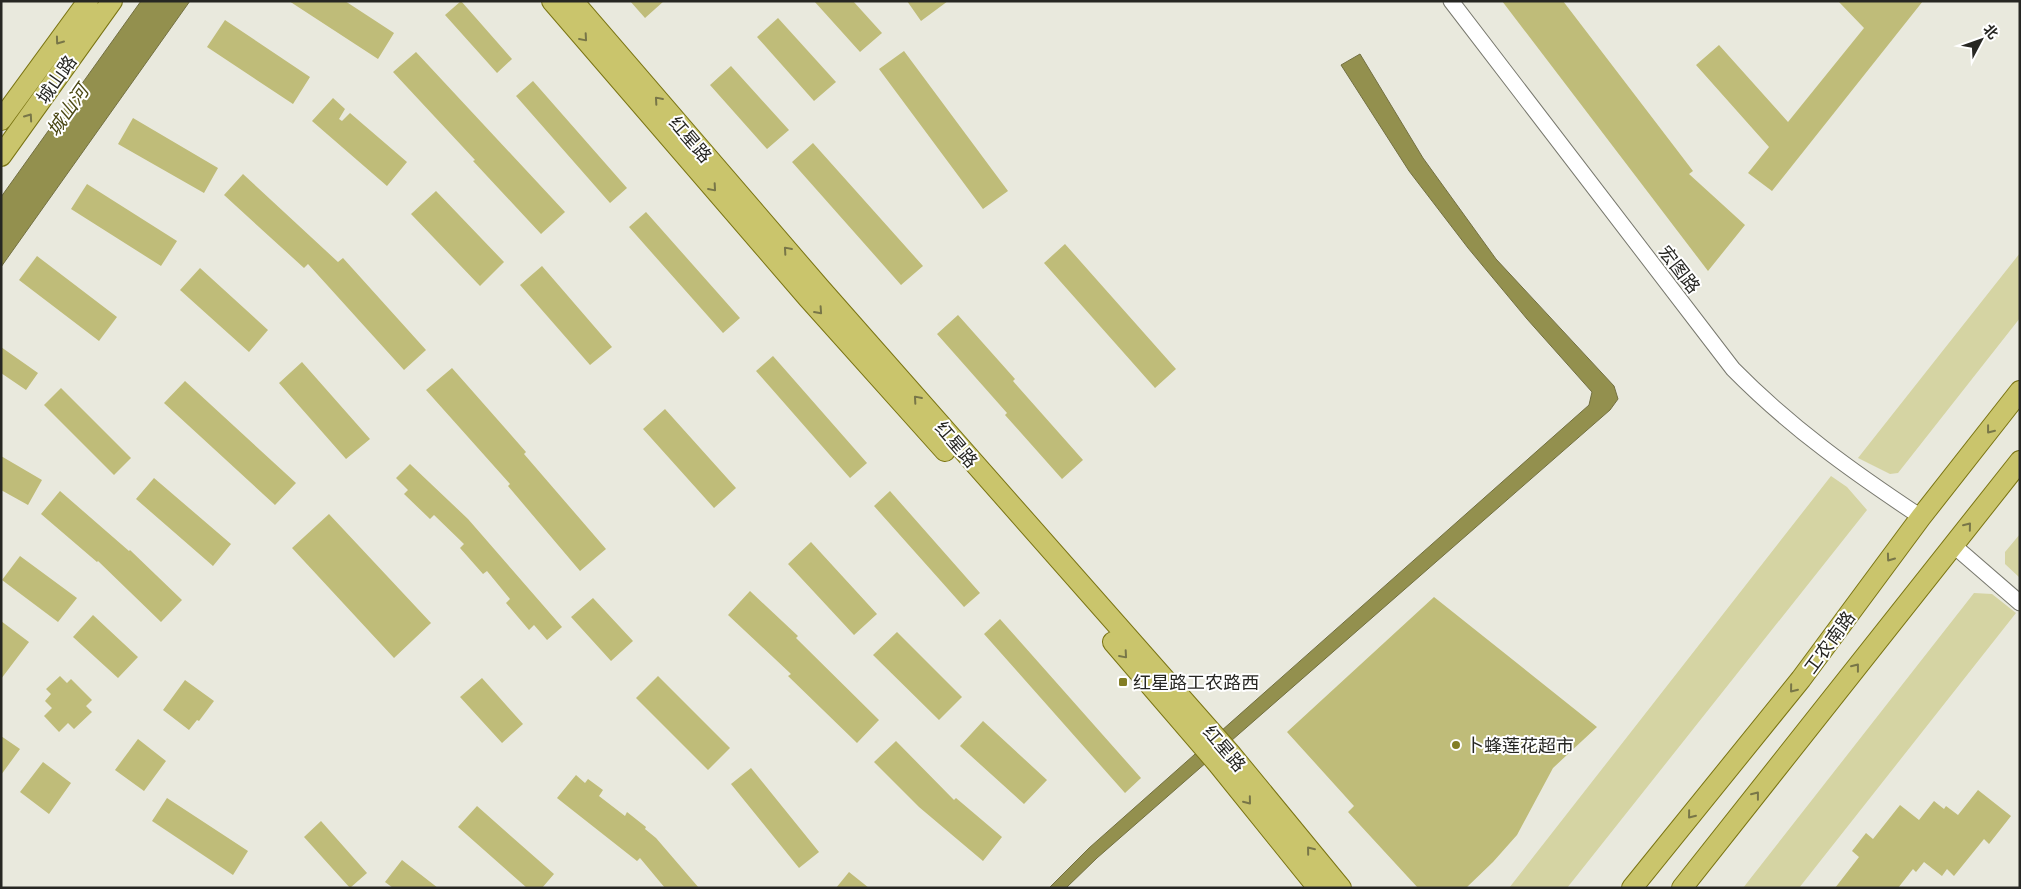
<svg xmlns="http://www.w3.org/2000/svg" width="2021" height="889" font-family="'Exo 2','Noto Sans SC',sans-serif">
	<rect width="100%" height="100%" fill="#e9e9dd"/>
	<path fill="#d5d4a3" d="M2020,253V318L1898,473L1890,474L1858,458Z
		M1831,476L1847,487L1867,510L1567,888H1509Z
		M2020,534V578L2005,564V552Z
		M1974,593L1992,594L2016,613L1799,888H1743Z"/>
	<path fill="#93904e" stroke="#737041" d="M141,1H190L1,267V197Z
		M1360,54L1423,158L1496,259L1614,386L1618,399L1610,410L1097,858L1066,888H1049L1089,848L1589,405L1592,392L1527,319L1468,248L1409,171L1341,65Z"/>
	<path fill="#bfbc79" d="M289,1H345L394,33L378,59Z
		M461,1L512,59L497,73L445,15Z
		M630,1H664L645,18Z
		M814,1H853L882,33L860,52Z
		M907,1H948L921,21Z
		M1502,1H1563L1693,171L1689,174L1745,225L1708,271Z
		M1838,1H1923L1772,191L1748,173L1769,147L1696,65L1719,45L1788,122L1864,28Z
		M778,18L836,82L814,101L757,37Z
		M225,20L310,77L293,104L207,47Z
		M904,51L1008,191L983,209L879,69Z
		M416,52L565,212L541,234L473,161L475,160L393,72Z
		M731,66L789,130L767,149L710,85Z
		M533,81L627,188L610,203L516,96Z
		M333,98L345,109L339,119L342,121L350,113L407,162L387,186L312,121Z
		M133,118L218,168L204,193L118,144Z
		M813,143L923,266L901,285L792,162Z
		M243,174L338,262L343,258L426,350L404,370L308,264L304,268L224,195Z
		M87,184L177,241L161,266L71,209Z
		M436,191L504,262L480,286L411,214Z
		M646,212L740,318L723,333L629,227Z
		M1065,244L1176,369L1155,388L1044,263Z
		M37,256L117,317L99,341L19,280Z
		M542,266L612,347L590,365L520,285Z
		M200,268L268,330L249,352L180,290Z
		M958,315L1015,379L1013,381L1083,460L1062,479L1005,415L1007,413L937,334Z
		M1,347L38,373L26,390L1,373Z
		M773,356L867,463L850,478L756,371Z
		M302,362L370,439L346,459L279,383Z
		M452,368L526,452L524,454L606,549L580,571L508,486L510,484L426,390Z
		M185,381L296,483L275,505L164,403Z
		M61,388L131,458L114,475L44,405Z
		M665,409L736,488L714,508L643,429Z
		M1,456L42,480L28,505L1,490Z
		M410,464L468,519L562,627L547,640L534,625L529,630L506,603L510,599L487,571L483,574L460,548L464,544L434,515L430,519L404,494L408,490L396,478Z
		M154,478L231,544L213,566L136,499Z
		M60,491L129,551L130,550L182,600L161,622L98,561L97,562L41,514Z
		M890,491L980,593L964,607L874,506Z
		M329,514L431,623L394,658L292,548Z
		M811,542L877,614L854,635L788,564Z
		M20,556L77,598L58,622L2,580Z
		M750,591L798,636L796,638L879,720L857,743L788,676L791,674L728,615Z
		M1434,597L1597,727L1553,768L1517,835L1493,862L1466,888H1418L1348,812L1354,806L1287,732Z
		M593,598L633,641L611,661L571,617Z
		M93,615L138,657L118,678L73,637Z
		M1000,619L1141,778L1125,793L984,634Z
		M1,621L29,642L1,679Z
		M897,632L962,697L939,720L873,655Z
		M60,676L67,683L71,679L92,700L86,706L92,712L74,729L68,723L59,732L44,716L52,708L45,701L51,694L46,689Z
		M658,676L730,748L708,770L636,698Z
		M482,678L523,724L502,743L460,697Z
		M185,680L214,701L199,721L197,720L189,730L163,710Z
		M983,721L1047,780L1024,804L960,746Z
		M1,736L20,749L1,775Z
		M138,739L166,761L144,791L115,770Z
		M896,741L954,800L956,798L1002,837L983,861L919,807L874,762Z
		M43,762L71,783L49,814L20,792Z
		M751,768L819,852L799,868L731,784Z
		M576,775L585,783L588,779L603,790L599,796L625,816L627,812L646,827L645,829L656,838L699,888H665L640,858L637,861L557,798Z
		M1978,790L2011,816L1989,844L1984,839L1954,876L1947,869L1942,876L1924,862L1916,872L1913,869L1898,888H1835L1859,857L1852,851L1866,833L1873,839L1900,805L1919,820L1934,801L1944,809L1946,806L1958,815Z
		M167,798L248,851L233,875L152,821Z
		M477,806L554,874L542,888H527L458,827Z
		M321,821L367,873L350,888L304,837Z
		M402,860L438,888H393L385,882Z
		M849,872L869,888H836Z"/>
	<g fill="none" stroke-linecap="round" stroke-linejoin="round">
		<defs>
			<path id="minor" d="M1451,1L1733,369C1790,427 1853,472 1921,517
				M1953,545L2020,603"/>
			<path id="major" d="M552,1L808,298L945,451
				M573,1L820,288L1230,753L1341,888
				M1,120L88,1
				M1,156L112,1
				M1113,642L1218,764L1318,888
				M1632,888L1801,679L1921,517L2020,391
				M1682,888L2020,461"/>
		</defs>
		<use href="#minor" stroke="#78786e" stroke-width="17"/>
		<use href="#major" stroke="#7a7413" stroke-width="22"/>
		<use href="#minor" stroke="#fff" stroke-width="15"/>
		<use href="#major" stroke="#cac56c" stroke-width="20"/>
	</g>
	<defs><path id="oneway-chevron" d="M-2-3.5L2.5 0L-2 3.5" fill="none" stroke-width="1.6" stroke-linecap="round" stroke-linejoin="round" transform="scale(1.25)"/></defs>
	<g stroke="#787648">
		<use href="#oneway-chevron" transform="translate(584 38) rotate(49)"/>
		<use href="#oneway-chevron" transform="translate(59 41) rotate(126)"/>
		<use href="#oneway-chevron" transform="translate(658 100) rotate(-131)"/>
		<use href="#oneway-chevron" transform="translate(29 117) rotate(-55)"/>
		<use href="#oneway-chevron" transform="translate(713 188) rotate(49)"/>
		<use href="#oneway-chevron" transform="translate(787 250) rotate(-131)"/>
		<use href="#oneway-chevron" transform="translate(819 311) rotate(48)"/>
		<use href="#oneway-chevron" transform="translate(917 399) rotate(-131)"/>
		<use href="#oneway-chevron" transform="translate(1990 430) rotate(128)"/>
		<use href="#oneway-chevron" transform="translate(1968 526) rotate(-51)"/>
		<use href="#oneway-chevron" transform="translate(1890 558) rotate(126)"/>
		<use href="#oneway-chevron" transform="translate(1124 655) rotate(49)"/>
		<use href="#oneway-chevron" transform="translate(1856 667) rotate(-52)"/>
		<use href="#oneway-chevron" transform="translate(1793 689) rotate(129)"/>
		<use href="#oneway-chevron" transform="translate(1756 795) rotate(-52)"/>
		<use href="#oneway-chevron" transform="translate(1248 801) rotate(51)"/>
		<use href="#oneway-chevron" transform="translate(1691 815) rotate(129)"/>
		<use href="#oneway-chevron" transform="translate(1310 850) rotate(-129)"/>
	</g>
	<g fill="#837e25" stroke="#fff" stroke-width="2">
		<rect x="1118" y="677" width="10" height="10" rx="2.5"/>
		<circle cx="1456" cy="745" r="5"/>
	</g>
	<g text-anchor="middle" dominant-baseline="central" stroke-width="4" stroke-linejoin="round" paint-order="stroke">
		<g font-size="18" fill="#272723" stroke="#fff">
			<text transform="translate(56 79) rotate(-55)">城山路</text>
			<text transform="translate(691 139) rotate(49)">红星路</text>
			<text transform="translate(1680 269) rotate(52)">宏图路</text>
			<text transform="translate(957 444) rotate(49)">红星路</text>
			<text transform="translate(1829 642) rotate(-54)">工农南路</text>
			<text transform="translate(1225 748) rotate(49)">红星路</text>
		</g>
		<g font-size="18" fill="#272723" stroke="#fff" text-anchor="start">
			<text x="1133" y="682">红星路工农路西</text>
			<text x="1466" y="745">卜蜂莲花超市</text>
		</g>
		<g font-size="19" font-style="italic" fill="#4b4814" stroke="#fff">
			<text transform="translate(67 110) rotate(-55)">城山河</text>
		</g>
	</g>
	<rect width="2021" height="889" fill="none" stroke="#272723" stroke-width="5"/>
	<g transform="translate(1981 40) rotate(49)" stroke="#ffffff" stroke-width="4" paint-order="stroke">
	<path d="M0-4L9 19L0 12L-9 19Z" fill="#272723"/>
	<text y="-8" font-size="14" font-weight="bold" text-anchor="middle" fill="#272723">北</text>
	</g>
</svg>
